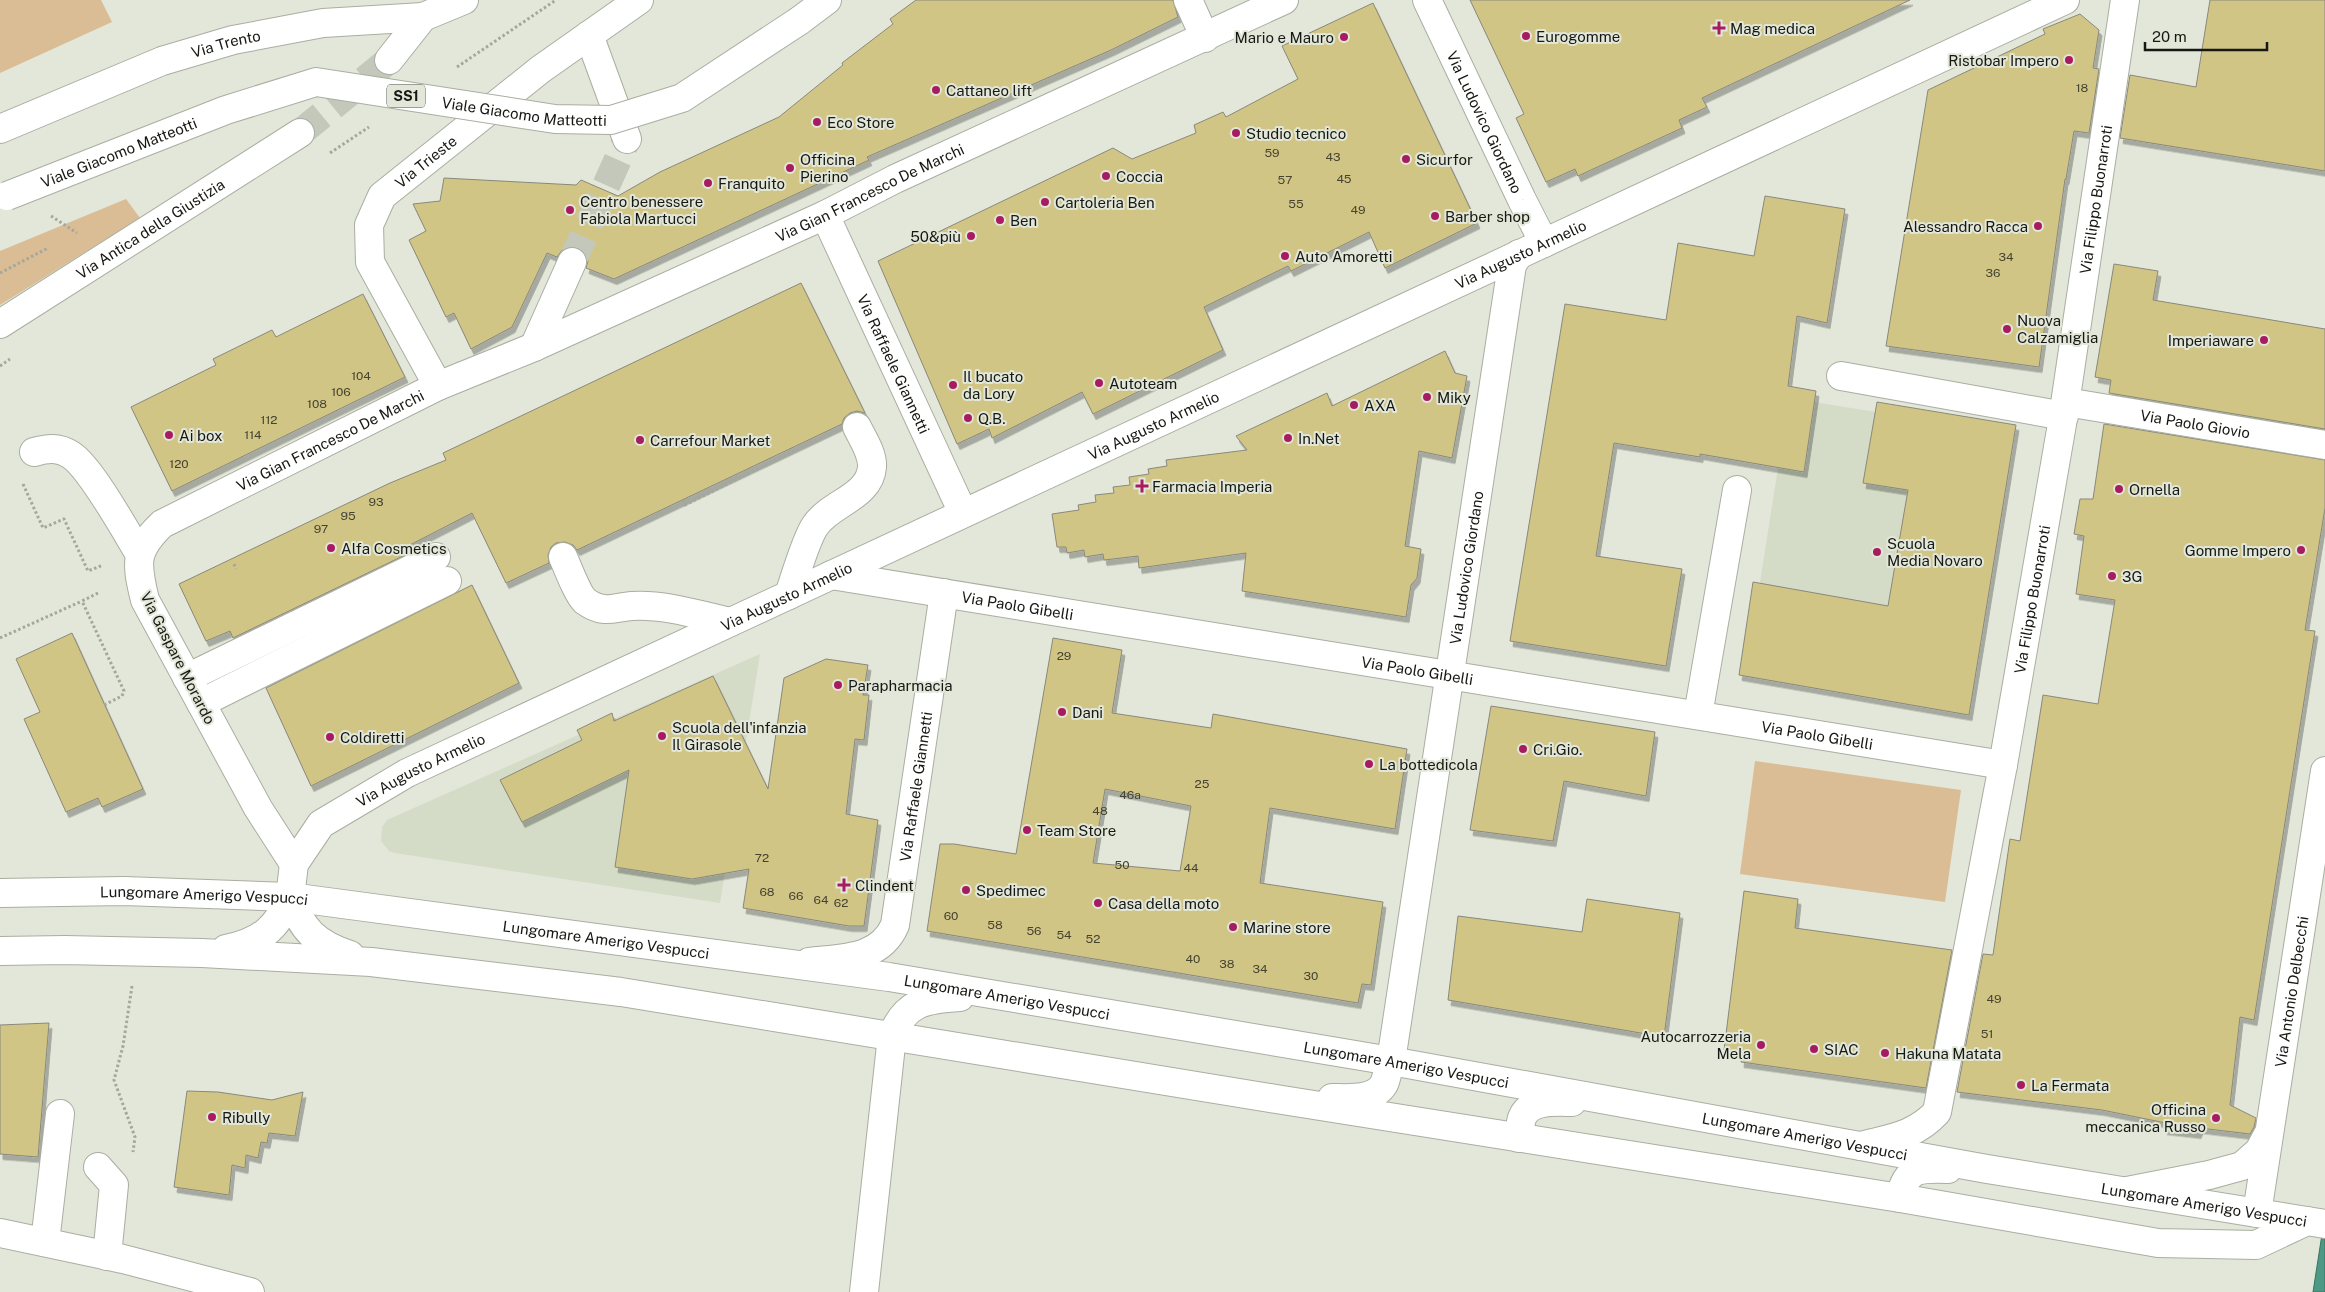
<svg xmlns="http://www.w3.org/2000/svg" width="2325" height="1292" font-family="'Public Sans',sans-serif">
	<defs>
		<filter id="shadow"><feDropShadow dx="3" dy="5.5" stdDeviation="0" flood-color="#0004"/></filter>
	</defs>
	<rect width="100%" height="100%" fill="#e2e7d9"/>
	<path fill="#d4dcc7" d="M1789,398L2007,433L1964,706L1746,671Z
		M760,654L720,903L395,853L389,851L381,841L382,827L387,820Z"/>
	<path fill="#dabc95" d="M0,0H101L112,22L0,73Z
		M126,199L140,218L0,305V251Z
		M1755,761L1961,790L1945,902L1740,874Z"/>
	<path fill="#4c9985" stroke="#3c7263" d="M2325,1215V1292H2313Z"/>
	<path fill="#d1c586" stroke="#8a887b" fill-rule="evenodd" filter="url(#shadow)" d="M916,0H1173L1178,17L1111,50L867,157L869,160L614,279L586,268L588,261L585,253L578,248L571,246L563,249L557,257L547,253L512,327L471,349L454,313L446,317L409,240L426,231L413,204L440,201L444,178L576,185L581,180L618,196L660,172L779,117L843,65L842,63L893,24L890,19Z
		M1470,0H1910L1702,98L1707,107L1679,120L1682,128L1578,176L1575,169L1546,182L1516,118L1524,114Z
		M2210,0H2325V171L2120,138L2130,75L2196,87Z
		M1373,3L1477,223L1385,268L1369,232L1291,271L1288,266L1204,307L1223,350L1093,414L1082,392L992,438L989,429L957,444L878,261L1113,148L1132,159L1196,133L1194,125L1223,112L1226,117L1298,79L1282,46Z
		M2080,14L2099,30L2093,68L2099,69L2089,133L2074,131L2066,179H2065L2039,367L1886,346L1928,90L2045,34L2043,29Z
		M1765,196L1845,209L1827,323L1797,316L1788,386L1816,391L1804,472L1700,454V457L1614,443L1596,556L1682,569L1666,666L1510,641L1565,304L1666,320L1678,243L1754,256Z
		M2114,264L2158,271L2153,300L2325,329V429L2109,393L2111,380L2095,377Z
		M801,283L865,413L857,411L850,413L844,418L842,424L577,550L573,545L565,542L556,543L551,547L548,555L549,563L506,583L472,513L404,548L407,554L233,638L230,631L206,641L179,584L390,483L446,460L443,453Z
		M363,294L405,377L172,491L131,407L216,365L213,359L272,330L276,337Z
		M1445,351L1455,373L1467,376L1452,458L1419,451L1405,546L1421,549L1417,578L1411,585L1406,617L1242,591L1246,553L1139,568L1138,556L1104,560L1103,554L1085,557L1084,550L1067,553L1066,547H1057L1052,514L1079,510L1078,505L1096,502L1095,495L1114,493L1113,487L1130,485L1129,477L1149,474L1148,469L1167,466L1166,460L1247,450L1236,436L1327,393L1332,406Z
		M1877,402L2016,425L1969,715L1739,675L1753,582L1888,606L1908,490L1863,483Z
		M2104,424L2325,460V508L2305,630L2315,631L2254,1020L2240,1017L2230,1105L2256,1118L2254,1127L2250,1134L2200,1128L2198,1133L2164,1129L2166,1123L2102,1110L1957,1092L1983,954L1993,955L2010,839L2020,841L2043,695L2098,704L2115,600L2076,594L2084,536L2074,534L2080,499H2093Z
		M472,585L519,683L311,786L266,688Z
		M72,633L143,789L102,807L98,798L66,812L24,719L40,712L16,659Z
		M1053,638L1122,650L1112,713L1211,728L1213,714L1407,749L1395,829L1270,808L1260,883L1383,902L1371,985L1362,984L1358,1003L927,931L940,844H954L1016,854ZM1105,789L1191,806L1180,871L1093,863Z
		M826,659L868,665L863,695H869L864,740L855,739L846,814L878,820L864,926H849L743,908L749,869L692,879L615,867L629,770L522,822L500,780L582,740L577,730L612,713L614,721L713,676L768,789L784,678Z
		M1491,706L1655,732L1646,796L1564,781L1553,841L1470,830Z
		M1744,891L1798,899L1795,928L1952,950L1926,1088L1741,1062L1742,1053L1724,1050Z
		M1587,899L1680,913L1664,1037L1448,1000L1458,916L1582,932Z
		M49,1023L38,1157L0,1154V1025Z
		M187,1091L218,1092L272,1100L303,1092L295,1136L269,1133L267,1143L261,1142L258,1158L246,1155L245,1168L232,1165L229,1195L174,1187Z"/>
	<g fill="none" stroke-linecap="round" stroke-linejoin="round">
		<path stroke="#c3c8bb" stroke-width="28" stroke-dasharray="28 14" stroke-linecap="butt" d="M300,133L389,60
			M572,262L627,139"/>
		<defs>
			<g id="minor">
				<path d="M1188,0L1205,38"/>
				<path id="s1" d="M1427,0L1522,200L1544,243"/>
				<path d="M589,35L627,139"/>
				<path d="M389,60L423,17"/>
				<path id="s2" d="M825,215L963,513"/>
				<path id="s3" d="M0,324L300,133"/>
				<path d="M534,347L572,262"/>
				<path d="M1841,376L2064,416"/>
				<path id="s4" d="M438,386L370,262L369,225L382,196L541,69L639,0"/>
				<path id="s5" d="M2066,402L2325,445"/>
				<path d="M34,452C48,448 59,447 71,455C91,468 125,530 139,553"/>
				<path d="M563,557C567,566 578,595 585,601C604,615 614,607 632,606C665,604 699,615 730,622"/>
				<path id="s6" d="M831,575L2003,765"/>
				<path d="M789,595C795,577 806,539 815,526C830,503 870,497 872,467C873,454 863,439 857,427"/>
				<path d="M187,678L436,557"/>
				<path d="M201,703L447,581"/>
				<path d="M1698,715L1737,490"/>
				<path id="s7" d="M294,864L258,808L145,600C136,563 134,551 162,524L438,386L534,347L825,215L895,179L1284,0"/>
				<path id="s8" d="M290,897L294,864L321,824L407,773L2065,0"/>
				<path id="s9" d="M809,962C842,958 880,960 895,925L944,593"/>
				<path id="s10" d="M1391,1061L1512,265L1519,254"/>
				<path id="s11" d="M1861,1146C1891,1138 1915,1136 1937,1112L2003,765L2062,424L2125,0"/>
				<path d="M98,1167L114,1185L107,1256"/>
				<path d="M2127,1191L2209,1175L2242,1166L2259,1151L2267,1136"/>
				<path id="s12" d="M2257,1213L2325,771"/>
				<path d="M0,1233L123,1259L250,1292"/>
				<path d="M45,1242L60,1114"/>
				<path d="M864,1292L892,1036"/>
			</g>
			<g id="major">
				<path d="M799,21L827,0"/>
				<path id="s13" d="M0,129L162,61L233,40L323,23L423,17L464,0"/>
				<path id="s14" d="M0,893L124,891L290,897L889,977L1391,1061L1987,1169L2325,1224"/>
				<path d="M290,897C302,930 316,944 350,955"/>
				<path d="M226,949C260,942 277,929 290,897"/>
				<path d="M0,951L65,950L202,953L371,962L621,992L1276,1099L1900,1198L2158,1243L2256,1245L2307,1221"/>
				<path d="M892,1036C905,1002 926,999 960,997"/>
				<path d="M1332,1098C1348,1098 1374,1101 1384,1084C1387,1077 1388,1068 1391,1061"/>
				<path d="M1519,1138C1520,1131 1520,1124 1522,1118C1529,1099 1556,1102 1572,1102"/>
				<path d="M1900,1198C1906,1167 1920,1168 1948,1169"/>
			</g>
		</defs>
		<use href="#minor" stroke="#a9aea1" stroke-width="30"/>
		<use href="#major" stroke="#a9aea1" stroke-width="30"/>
		<path stroke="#a3a79c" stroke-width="3" stroke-dasharray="2.5 2.5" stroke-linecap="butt" d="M457,67L556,0
			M330,153L369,127
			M51,216L77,233
			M0,273L48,248
			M0,366L10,359
			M23,484L43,528L64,519L88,571L103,565
			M683,500L685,505L824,436
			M346,512L348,516
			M234,564L236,569
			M98,593L82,601L124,691L122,696L104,705
			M0,638L82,601
			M132,986L123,1046L114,1080L135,1137L133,1152"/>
		<use href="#minor" stroke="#fff" stroke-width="28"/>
		<use href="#major" stroke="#fff" stroke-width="28"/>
		<defs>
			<g id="major-bridge">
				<path id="s15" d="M7,196L226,110L316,82L555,119L611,120L682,98L799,21"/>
			</g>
		</defs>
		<use href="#major-bridge" stroke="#a9aea1" stroke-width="30" stroke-linecap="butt"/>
		<use href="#major-bridge" stroke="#fff" stroke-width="28"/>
	</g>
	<g fill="#a71c61" stroke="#e2e7d9" stroke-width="2">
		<path d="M1716.5 20.5h5v5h5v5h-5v5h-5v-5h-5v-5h5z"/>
		<circle cx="1526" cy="36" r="5"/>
		<circle cx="1344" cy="37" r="5"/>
		<circle cx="2069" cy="60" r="5"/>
		<circle cx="936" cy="90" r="5"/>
		<circle cx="817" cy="122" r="5"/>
		<circle cx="1236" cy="133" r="5"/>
		<circle cx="1406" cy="159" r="5"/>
		<circle cx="790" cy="168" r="5"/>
		<circle cx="1106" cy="176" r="5"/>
		<circle cx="708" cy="183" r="5"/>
		<circle cx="1045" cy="202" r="5"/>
		<circle cx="570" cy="210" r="5"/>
		<circle cx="1435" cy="216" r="5"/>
		<circle cx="1000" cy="220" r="5"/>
		<circle cx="2038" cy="226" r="5"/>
		<circle cx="971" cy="236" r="5"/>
		<circle cx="1285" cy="256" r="5"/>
		<circle cx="2007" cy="329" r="5"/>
		<circle cx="2264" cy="340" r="5"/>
		<circle cx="1099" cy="383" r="5"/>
		<circle cx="953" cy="385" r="5"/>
		<circle cx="1427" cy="397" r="5"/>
		<circle cx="1354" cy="405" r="5"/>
		<circle cx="968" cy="418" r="5"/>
		<circle cx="169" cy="435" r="5"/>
		<circle cx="1288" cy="438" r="5"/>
		<circle cx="640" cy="440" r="5"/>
		<path d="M1139.5 478.5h5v5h5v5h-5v5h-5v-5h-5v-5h5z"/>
		<circle cx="2119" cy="489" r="5"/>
		<circle cx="331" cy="548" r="5"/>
		<circle cx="2301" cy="550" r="5"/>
		<circle cx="1877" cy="552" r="5"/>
		<circle cx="2112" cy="576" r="5"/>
		<circle cx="838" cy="685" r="5"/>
		<circle cx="1062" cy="712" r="5"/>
		<circle cx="662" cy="736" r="5"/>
		<circle cx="330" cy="737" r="5"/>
		<circle cx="1523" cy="749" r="5"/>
		<circle cx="1369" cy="764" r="5"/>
		<circle cx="1027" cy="830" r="5"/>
		<path d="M841.5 877.5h5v5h5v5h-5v5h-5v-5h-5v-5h5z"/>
		<circle cx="966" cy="890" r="5"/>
		<circle cx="1098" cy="903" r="5"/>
		<circle cx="1233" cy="927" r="5"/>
		<circle cx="1761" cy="1045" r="5"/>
		<circle cx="1814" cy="1049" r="5"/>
		<circle cx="1885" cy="1053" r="5"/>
		<circle cx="2021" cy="1085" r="5"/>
		<circle cx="212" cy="1117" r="5"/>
		<circle cx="2216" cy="1118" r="5"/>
	</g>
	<g text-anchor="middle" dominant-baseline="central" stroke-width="4" stroke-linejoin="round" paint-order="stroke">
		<g font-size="12" fill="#454330">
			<text x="2082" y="88">18</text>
			<text x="1272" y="153">59</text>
			<text x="1333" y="157">43</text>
			<text x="1344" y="179">45</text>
			<text x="1285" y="180">57</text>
			<text x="1296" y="204">55</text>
			<text x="1358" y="210">49</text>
			<text x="2006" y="257">34</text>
			<text x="1993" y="273">36</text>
			<text x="361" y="376">104</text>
			<text x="341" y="392">106</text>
			<text x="317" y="404">108</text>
			<text x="269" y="420">112</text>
			<text x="253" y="435">114</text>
			<text x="179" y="464">120</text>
			<text x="376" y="502">93</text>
			<text x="348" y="516">95</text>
			<text x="321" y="529">97</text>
			<text x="1064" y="656">29</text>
			<text x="1202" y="784">25</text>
			<text x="1130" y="795">46a</text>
			<text x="1100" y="811">48</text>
			<text x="762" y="858">72</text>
			<text x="1122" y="865">50</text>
			<text x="1191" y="868">44</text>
			<text x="767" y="892">68</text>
			<text x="796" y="896">66</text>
			<text x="821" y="900">64</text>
			<text x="841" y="903">62</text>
			<text x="951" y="916">60</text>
			<text x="995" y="925">58</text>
			<text x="1034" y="931">56</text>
			<text x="1064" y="935">54</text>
			<text x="1093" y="939">52</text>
			<text x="1193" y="959">40</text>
			<text x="1227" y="964">38</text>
			<text x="1260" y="969">34</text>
			<text x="1311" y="976">30</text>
			<text x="1994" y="999">49</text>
			<text x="1987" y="1034">51</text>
		</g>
		<rect fill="#e2e7d9" stroke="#53564e" stroke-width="1" x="387" y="84.5" width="38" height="23" rx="4"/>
		<g font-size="14" font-weight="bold" fill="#161813">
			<text x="406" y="96">SS1</text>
		</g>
		<g font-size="15" fill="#161813" stroke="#e2e7d9" text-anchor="start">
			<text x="1730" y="28">Mag medica</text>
			<text x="1536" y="36">Eurogomme</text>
			<text x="1334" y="37" text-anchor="end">Mario e Mauro</text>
			<text x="2059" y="60" text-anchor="end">Ristobar Impero</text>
			<text x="946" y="90">Cattaneo lift</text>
			<text x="827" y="122">Eco Store</text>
			<text x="1246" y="133">Studio tecnico</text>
			<text x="800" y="159">Officina<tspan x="800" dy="17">Pierino</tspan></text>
			<text x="1416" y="159">Sicurfor</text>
			<text x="1116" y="176">Coccia</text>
			<text x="718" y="183">Franquito</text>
			<text x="580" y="201">Centro benessere<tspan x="580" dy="17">Fabiola Martucci</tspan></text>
			<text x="1055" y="202">Cartoleria Ben</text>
			<text x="1445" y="216">Barber shop</text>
			<text x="1010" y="220">Ben</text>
			<text x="2028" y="226" text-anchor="end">Alessandro Racca</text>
			<text x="961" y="236" text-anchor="end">50&amp;più</text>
			<text x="1295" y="256">Auto Amoretti</text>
			<text x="2017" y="320">Nuova<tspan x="2017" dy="17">Calzamiglia</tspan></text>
			<text x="2254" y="340" text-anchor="end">Imperiaware</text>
			<text x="963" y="376">Il bucato<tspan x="963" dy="17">da Lory</tspan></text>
			<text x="1109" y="383">Autoteam</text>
			<text x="1437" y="397">Miky</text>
			<text x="1364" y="405">AXA</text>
			<text x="978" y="418">Q.B.</text>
			<text x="179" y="435">Ai box</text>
			<text x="1298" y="438">In.Net</text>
			<text x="650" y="440">Carrefour Market</text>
			<text x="1152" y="486">Farmacia Imperia</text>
			<text x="2129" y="489">Ornella</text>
			<text x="1887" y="543">Scuola<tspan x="1887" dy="17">Media Novaro</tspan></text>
			<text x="341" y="548">Alfa Cosmetics</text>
			<text x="2291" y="550" text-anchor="end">Gomme Impero</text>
			<text x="2122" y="576">3G</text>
			<text x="848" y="685">Parapharmacia</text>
			<text x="1072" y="712">Dani</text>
			<text x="672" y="727">Scuola dell'infanzia<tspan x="672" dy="17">Il Girasole</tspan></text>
			<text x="340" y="737">Coldiretti</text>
			<text x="1533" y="749">Cri.Gio.</text>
			<text x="1379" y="764">La bottedicola</text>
			<text x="1037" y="830">Team Store</text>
			<text x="855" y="885">Clindent</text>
			<text x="976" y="890">Spedimec</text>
			<text x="1108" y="903">Casa della moto</text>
			<text x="1243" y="927">Marine store</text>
			<text x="1751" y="1036" text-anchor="end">Autocarrozzeria<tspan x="1751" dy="17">Mela</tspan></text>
			<text x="1824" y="1049">SIAC</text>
			<text x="1895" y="1053">Hakuna Matata</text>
			<text x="2031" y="1085">La Fermata</text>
			<text x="2206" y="1109" text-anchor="end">Officina<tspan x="2206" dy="17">meccanica Russo</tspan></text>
			<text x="222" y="1117">Ribully</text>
		</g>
		<g font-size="15" fill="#161813" stroke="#e2e7d9">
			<text stroke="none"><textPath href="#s13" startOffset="242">Via Trento</textPath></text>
			<text stroke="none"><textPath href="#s15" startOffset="540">Viale Giacomo Matteotti</textPath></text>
			<text stroke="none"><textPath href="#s1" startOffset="135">Via Ludovico Giordano</textPath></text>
			<text stroke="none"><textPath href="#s15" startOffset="120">Viale Giacomo Matteotti</textPath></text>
			<text stroke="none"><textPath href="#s4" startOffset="266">Via Trieste</textPath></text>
			<text stroke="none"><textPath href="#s7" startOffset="1169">Via Gian Francesco De Marchi</textPath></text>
			<text stroke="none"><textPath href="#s11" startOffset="1011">Via Filippo Buonarroti</textPath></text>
			<text stroke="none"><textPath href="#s3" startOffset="178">Via Antica della Giustizia</textPath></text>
			<text stroke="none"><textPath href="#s8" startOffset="1410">Via Augusto Armelio</textPath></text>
			<text stroke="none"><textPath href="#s2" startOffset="164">Via Raffaele Giannetti</textPath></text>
			<text stroke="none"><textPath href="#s5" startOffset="131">Via Paolo Giovio</textPath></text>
			<text stroke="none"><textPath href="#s8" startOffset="1005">Via Augusto Armelio</textPath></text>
			<text stroke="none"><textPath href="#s7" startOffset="575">Via Gian Francesco De Marchi</textPath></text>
			<text stroke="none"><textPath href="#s10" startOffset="499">Via Ludovico Giordano</textPath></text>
			<text stroke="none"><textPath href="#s8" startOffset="600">Via Augusto Armelio</textPath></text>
			<text stroke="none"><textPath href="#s11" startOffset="606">Via Filippo Buonarroti</textPath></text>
			<text stroke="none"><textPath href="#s6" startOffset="189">Via Paolo Gibelli</textPath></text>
			<text transform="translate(178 658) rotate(63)">Via Gaspare Morardo</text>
			<text stroke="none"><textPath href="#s6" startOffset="594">Via Paolo Gibelli</textPath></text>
			<text stroke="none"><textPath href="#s6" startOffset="999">Via Paolo Gibelli</textPath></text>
			<text stroke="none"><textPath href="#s8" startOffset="195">Via Augusto Armelio</textPath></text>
			<text stroke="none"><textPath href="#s9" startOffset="239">Via Raffaele Giannetti</textPath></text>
			<text stroke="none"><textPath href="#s14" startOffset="204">Lungomare Amerigo Vespucci</textPath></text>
			<text stroke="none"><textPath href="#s14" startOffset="609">Lungomare Amerigo Vespucci</textPath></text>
			<text stroke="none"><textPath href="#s12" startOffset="224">Via Antonio Delbecchi</textPath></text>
			<text stroke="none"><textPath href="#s14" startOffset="1014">Lungomare Amerigo Vespucci</textPath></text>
			<text stroke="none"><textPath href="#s14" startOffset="1419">Lungomare Amerigo Vespucci</textPath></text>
			<text stroke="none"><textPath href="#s14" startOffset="1824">Lungomare Amerigo Vespucci</textPath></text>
			<text stroke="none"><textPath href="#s14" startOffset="2229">Lungomare Amerigo Vespucci</textPath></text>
		</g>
	</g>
	<path d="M2145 42v8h122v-8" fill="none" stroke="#161813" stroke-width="2.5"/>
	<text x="2152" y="42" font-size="15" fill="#161813" stroke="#e2e7d9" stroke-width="4" paint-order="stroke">20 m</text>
</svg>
